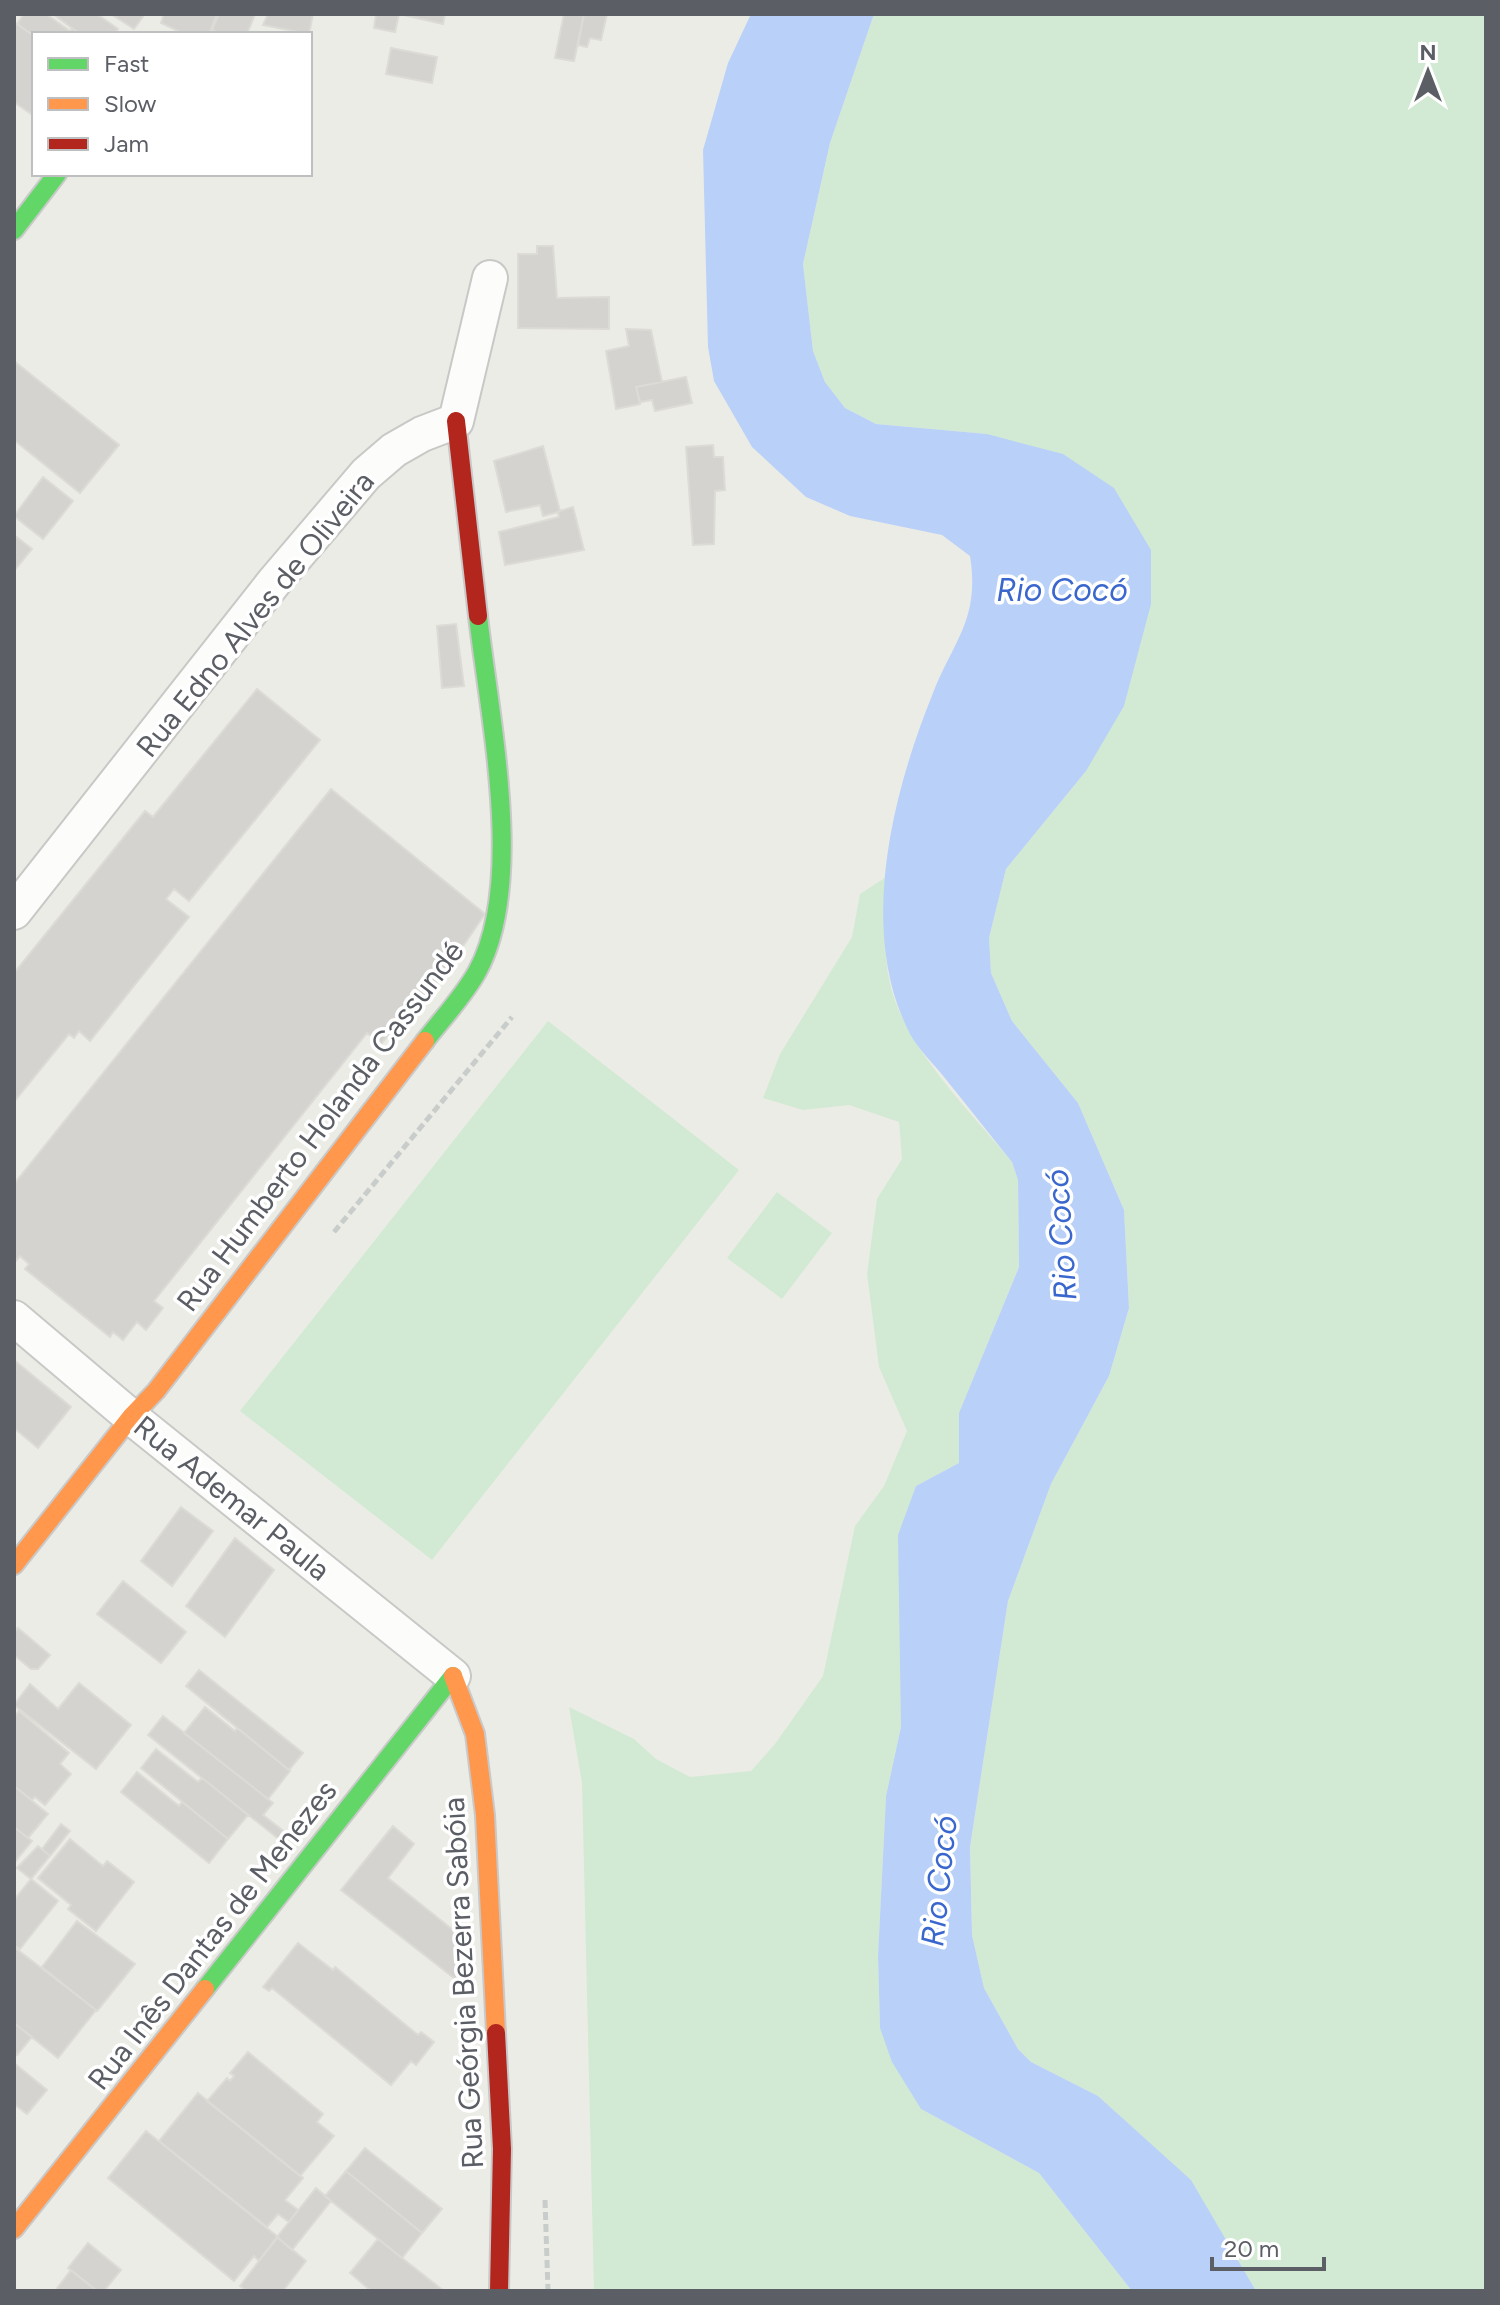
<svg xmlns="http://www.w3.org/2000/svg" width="1500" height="2305" font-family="Figtree,sans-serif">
	<rect width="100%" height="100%" fill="#ecece6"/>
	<path fill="#d2ead4" d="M874,14H1486V2291H1256L1190,2180L1098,2096L1031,2062L1018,2049L984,1988L972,1935L970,1847L1008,1601L1051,1484L1109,1376L1129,1308L1124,1210L1078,1103L1012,1021L991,973L989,938L1006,869L1086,771L987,434L876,424L845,408L825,382L813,351L803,264L830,143Z
		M886,877C885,913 882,952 891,987C906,1049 972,1113 1012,1162L1018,1180L1019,1267L959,1413V1463L916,1486L901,1727L886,1796L878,1956L880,2028L921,2109L1039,2173L1132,2291H594L582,1783L569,1707L634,1739L656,1759L690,1777L751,1771L775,1744L823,1676L855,1526L884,1486L907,1431L879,1367L867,1274L877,1199L902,1159L899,1122L849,1105L803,1110L763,1098L780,1054L852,937L860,894Z
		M548,1021L739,1170L432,1560L240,1411Z
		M777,1192L832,1233L782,1299L727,1258Z"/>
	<path fill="#b9d1f8" d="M751,14H874L830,143L803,264L813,351L825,382L845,408L876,424L987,434L1063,454L1114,488L1151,550V604L1124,706L1086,771L1006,869L989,938L991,973L1012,1021L1078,1103L1124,1210L1129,1308L1109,1376L1051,1484L1008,1601L970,1847L972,1935L984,1988L1018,2049L1031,2062L1098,2096L1191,2180L1256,2291H1132L1039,2173L921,2109L892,2062L880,2028L878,1956L886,1796L901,1727L898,1535L916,1486L959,1463V1413L1019,1267L1018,1180L1012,1162C989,1134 967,1105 944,1077C933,1063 918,1049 910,1034C857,932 892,794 933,693C954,640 980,619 970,556L942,535L850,516L806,497L752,447L714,381L708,347L703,150L728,63Z"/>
	<path fill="#d4d3d0" stroke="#dcdbd5" stroke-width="2" d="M24,14H46L70,31L72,28L80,34L34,36L17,24Z
		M53,14H97L118,29L114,34H80Z
		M111,14H142L144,15L134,29Z
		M164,14H217L209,34H184L161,23Z
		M219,14H255L247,34H222L212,30Z
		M268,14H313L309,34L263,25Z
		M376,14H399L395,32L374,28Z
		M399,14H445L443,24Z
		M564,14H584L574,61L555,58Z
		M584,14H607L601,40L590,38L587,47L578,45Z
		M14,22L34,36V116L14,102Z
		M391,48L437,57L432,83L386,74Z
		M537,246H553L557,298L609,297V329L518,328V254H537Z
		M626,329L651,330L662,382L636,387L640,404L616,409L606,351L629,346Z
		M14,361L119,445L80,493L14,440Z
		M686,377L692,403L655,411L652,400L640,402L636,387Z
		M713,445L714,457H723L725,490L715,491L714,544L693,545L686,447Z
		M543,446L560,511L573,507L584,550L505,565L499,532L559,517L558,512L543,516L540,505L506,512L494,461Z
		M43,477L73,501L43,539L14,516Z
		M14,535L32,549L14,571Z
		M456,624L464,686L442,688L437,626Z
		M257,689L320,740L189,901L174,889L166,899L189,917L90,1041L79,1031L74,1038L69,1034L14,1102V973L145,811L153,817Z
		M331,789L485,914L442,977L424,999L420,996L381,1044L367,1033L154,1301L163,1308L146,1330L137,1322L123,1340L113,1332L110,1337L25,1269L29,1264L20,1256L14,1263V1184Z
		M14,1360L71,1407L38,1448L14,1428Z
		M181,1507L213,1531L172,1586L141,1561Z
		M235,1538L274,1570L225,1637L186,1606Z
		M123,1581L186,1632L161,1663L97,1614Z
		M18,1628L50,1655L38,1669H31L14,1655V1633Z
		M199,1670L303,1753L289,1770L186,1686Z
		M79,1683L131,1725L96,1769L14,1705L30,1684L58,1709Z
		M205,1707L235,1731L237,1728L290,1771L268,1799L184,1733Z
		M19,1711L69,1753L60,1764L71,1774L45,1805L35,1797L32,1800L14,1786V1717Z
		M163,1716L273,1803L263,1815L286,1833L280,1840L148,1735Z
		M156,1749L198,1782L202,1778L248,1815L228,1839L141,1768Z
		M137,1772L179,1806L182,1802L228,1839L209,1863L121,1792Z
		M14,1786L48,1814L28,1838L14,1827Z
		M61,1824L70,1831L50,1856L42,1849Z
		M393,1826L414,1844L388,1878L458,1934L459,1982L341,1890Z
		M14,1827L32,1841L14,1863Z
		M70,1839L103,1866L107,1861L134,1882L96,1931L68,1909L71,1905L38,1878Z
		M38,1846L50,1856L31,1879L17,1868Z
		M31,1879L58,1901L20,1949L14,1945V1900Z
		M77,1921L135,1964L97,2011L42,1967Z
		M298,1943L333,1970L335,1967L418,2035L421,2032L434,2042L416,2065L411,2061L391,2085L272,1988L269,1991L263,1987Z
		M14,1947L96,2010L58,2058L14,2023Z
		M14,2023L32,2037L17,2055L14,2052Z
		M248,2052L323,2114L317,2122L334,2136L300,2176L207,2101L227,2078L230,2081L234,2076L230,2073Z
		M14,2063L47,2090L27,2114L14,2104Z
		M198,2093L303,2178L285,2200L298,2210L289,2222L278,2214L267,2227L159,2141Z
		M146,2131L278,2237L259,2261L254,2256L234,2281L108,2178Z
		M365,2148L442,2209L422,2233L346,2171Z
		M346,2171L422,2233L402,2258L325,2196Z
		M316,2188L331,2201L292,2250L277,2237Z
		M277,2237L306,2261L283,2291H247L240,2286Z
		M378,2239L402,2258L444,2291H371L350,2273Z
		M88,2243L121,2270L104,2291H97L68,2268Z
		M71,2270L97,2291H55Z"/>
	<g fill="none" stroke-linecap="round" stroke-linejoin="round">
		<defs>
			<path id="street" d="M14,912L274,582L366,474L394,450L422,434L456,421L490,278
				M14,1318L131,1417L453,1676"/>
			<path id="fast" d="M14,230L57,174
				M425,1041C442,1019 463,997 477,972C526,884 489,715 478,616
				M205,1989L453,1676"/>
			<path id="slow" d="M14,1565L131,1417L156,1391L425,1041
				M453,1676L475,1734L485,1815L496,2033
				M14,2229L205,1989"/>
			<path id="jam" d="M456,421L478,616
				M496,2033L502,2149L499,2291"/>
		</defs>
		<use href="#street" stroke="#c8c8c7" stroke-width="38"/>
		<use href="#fast" stroke="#c9c9c9" stroke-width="22"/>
		<use href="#slow" stroke="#c9c9c9" stroke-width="22"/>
		<use href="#jam" stroke="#c9c9c9" stroke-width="22"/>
		<path stroke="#c8cdcb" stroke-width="5" stroke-dasharray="8 4" stroke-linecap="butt" d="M334,1232L512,1017
			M545,2200L548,2291"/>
		<use href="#street" stroke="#fcfcfb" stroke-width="34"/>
		<use href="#fast" stroke="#63d668" stroke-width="18"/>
		<use href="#slow" stroke="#ff974d" stroke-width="18"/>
		<use href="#jam" stroke="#b3261e" stroke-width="18"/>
	</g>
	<g text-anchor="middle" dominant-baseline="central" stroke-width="7" stroke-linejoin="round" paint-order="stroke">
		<g font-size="30" fill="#5b5e65" stroke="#fff">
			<text transform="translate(255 614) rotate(-51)">Rua Edno Alves de Oliveira</text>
			<text transform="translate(320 1126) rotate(-53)">Rua Humberto Holanda Cassundé</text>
			<text transform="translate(232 1498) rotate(39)">Rua Ademar Paula</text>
			<text transform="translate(212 1935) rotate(-52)">Rua Inês Dantas de Menezes</text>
			<text transform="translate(463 1983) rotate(-93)">Rua Geórgia Bezerra Sabóia</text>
		</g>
		<g font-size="32" font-style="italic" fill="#3a67ce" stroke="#fff">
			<text x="1062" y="590">Rio Cocó</text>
			<text transform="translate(1061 1235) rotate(-94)">Rio Cocó</text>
			<text transform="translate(939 1881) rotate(-84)">Rio Cocó</text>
		</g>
	</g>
	<rect width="1500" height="2305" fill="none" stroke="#5b5e65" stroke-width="32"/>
	<rect x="32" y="32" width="280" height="144" fill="#ffffff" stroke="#bdbfc1" stroke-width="2"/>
	<rect x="48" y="58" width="40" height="12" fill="#63d668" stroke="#bdbfc1" stroke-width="2"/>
	<text x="104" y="72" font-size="24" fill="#5b5e65">Fast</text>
	<rect x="48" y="98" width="40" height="12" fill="#ff974d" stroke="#bdbfc1" stroke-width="2"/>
	<text x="104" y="112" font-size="24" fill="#5b5e65">Slow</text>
	<rect x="48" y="138" width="40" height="12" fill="#b3261e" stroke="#bdbfc1" stroke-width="2"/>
	<text x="104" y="152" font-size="24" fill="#5b5e65">Jam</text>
	<g transform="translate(1428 72)" stroke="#ffffff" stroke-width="6" paint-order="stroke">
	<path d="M0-6L14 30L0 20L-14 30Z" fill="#5b5e65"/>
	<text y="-12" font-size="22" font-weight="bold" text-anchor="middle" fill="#5b5e65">N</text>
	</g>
	<path d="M1212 2257v12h112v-12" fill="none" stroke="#5b5e65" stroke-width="4"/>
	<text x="1224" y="2257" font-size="24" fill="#5b5e65" stroke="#ffffff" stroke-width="6" paint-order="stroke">20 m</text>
</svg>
